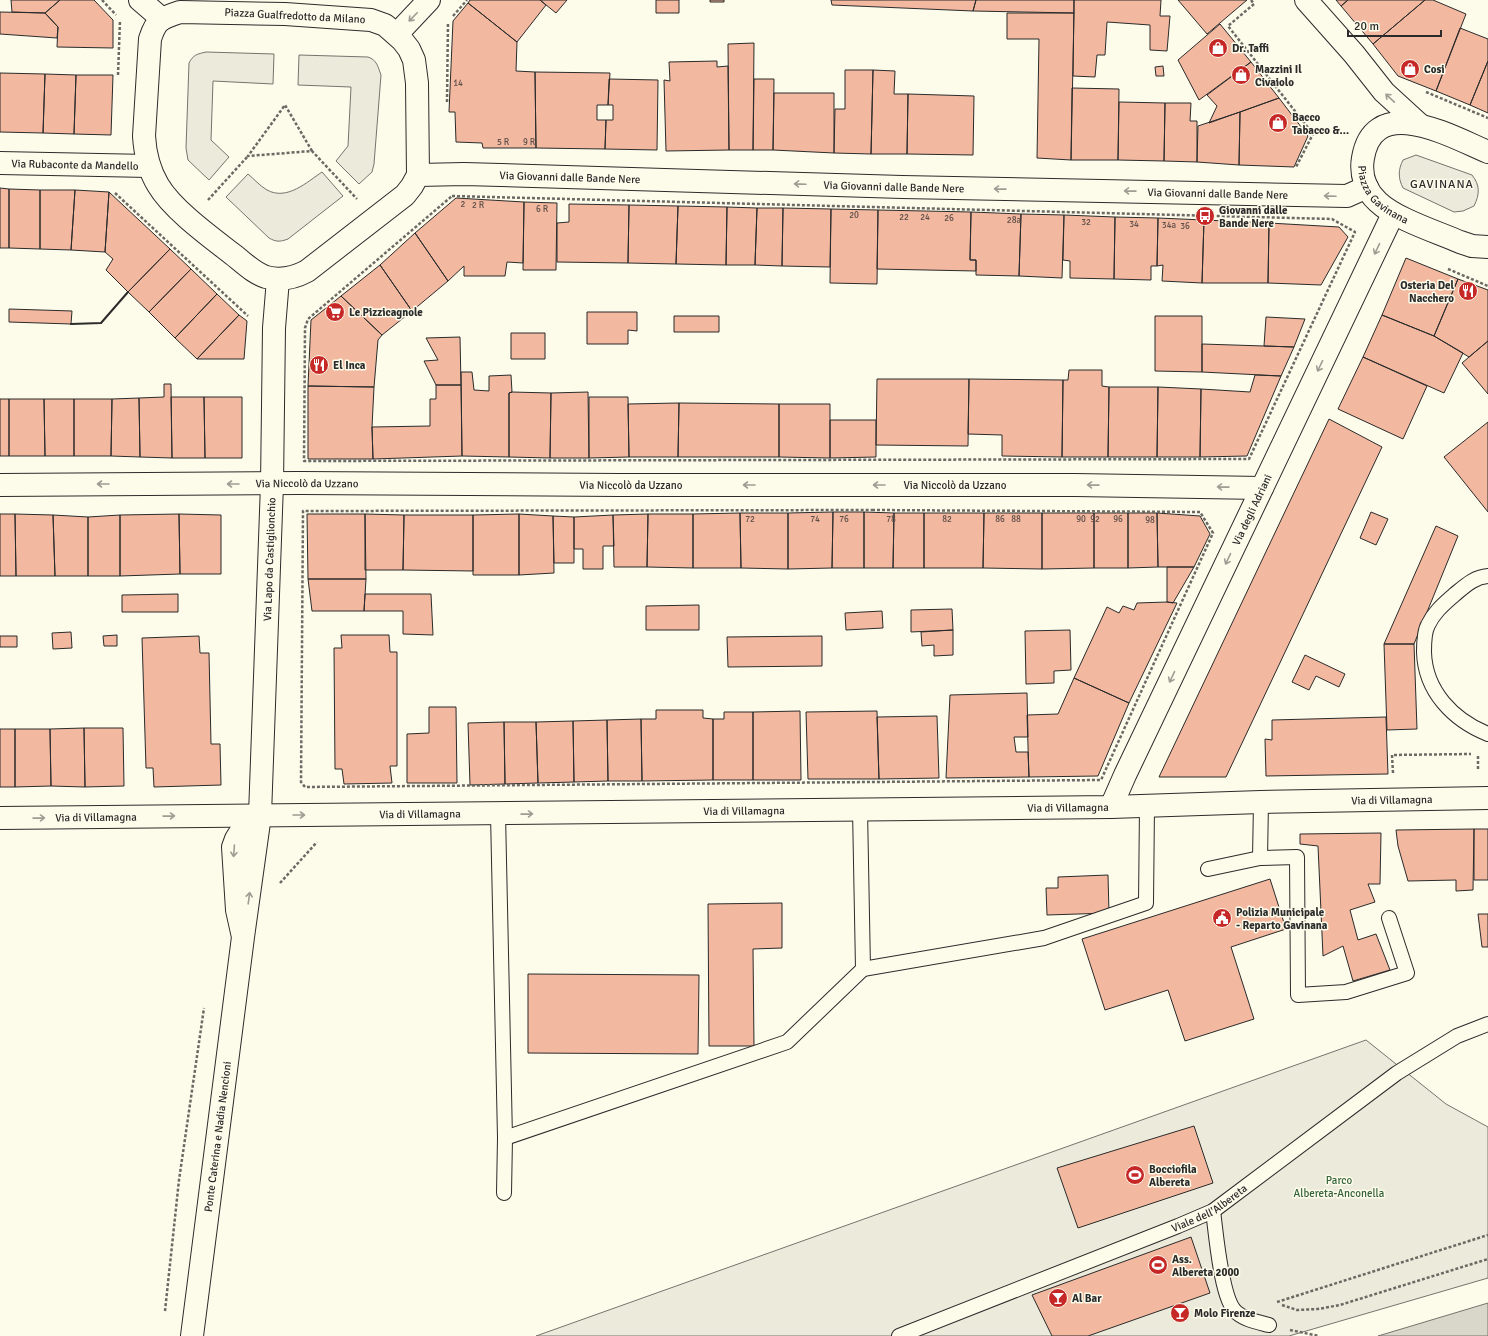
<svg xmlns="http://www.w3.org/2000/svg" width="1488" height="1336" font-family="Signika,sans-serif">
	<rect width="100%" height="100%" fill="#fdfbea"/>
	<path fill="#ecebdb" stroke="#74746e" d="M206,52L274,54L273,84L213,81L211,140L229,157L209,180L188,160L186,148L189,63C193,55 197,54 206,52Z
		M299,55L368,57C377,60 378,67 381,75L374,164L372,172L359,184L336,161L348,146L351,87L298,85Z
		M1416,155L1472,175C1480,185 1480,194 1474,206L1463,211L1454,212L1403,188C1398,178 1398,170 1403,160Z
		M322,172L343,196L288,239C280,242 276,242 269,238L226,197L248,174C254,179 260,186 267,190C287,201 307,182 322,172Z
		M1366,1040L1446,1104L1488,1127V1278L1289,1336H536Z"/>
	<path fill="#d8d7c9" stroke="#74746e" d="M1488,1303V1336H1378Z"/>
	<path fill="#f2b8a0" stroke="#2b2b2b" d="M11,0H60L45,13L12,12Z
		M60,0H94L113,20V48L57,47L58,27L45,13Z
		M470,0H540L546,5L517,42L468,3Z
		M540,0H567L556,13Z
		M656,0H679V13H656Z
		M710,0H724V2H710Z
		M831,0H976L973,11L832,5Z
		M976,0H1074V13L973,11Z
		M1074,0H1161L1160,16H1170L1167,51L1150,50V25L1107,22L1105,55H1097L1095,77L1073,76Z
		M1178,0H1247L1207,34Z
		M1336,0H1348L1341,6Z
		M1348,0H1425L1373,44L1341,6Z
		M1425,0H1433L1466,14L1436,91L1398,76L1373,44Z
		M468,3L517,42L516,71L535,72L536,148H483L482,143L456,142L455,112H449L453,21Z
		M0,12L45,13L58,27L57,38L0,34Z
		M1007,13H1074L1071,160L1037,158L1039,39H1007Z
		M1220,24L1251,62L1199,100L1178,60Z
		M1460,28L1488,39V61L1470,105L1436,91Z
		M754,43L753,150H729L728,44Z
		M717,61V67L728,66L729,150L666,151L664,80L670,81L669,62Z
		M1488,61V113L1470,105Z
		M1251,62L1279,98L1209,123L1217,106L1207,95Z
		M1163,66L1164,76H1156L1155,67Z
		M845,70H873L871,154L834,153L835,109H845Z
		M873,70L895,71L894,94H908L907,154H871Z
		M535,72L610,73L608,105H597V120H606L605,149L536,148Z
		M0,73L45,74L43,133L0,132Z
		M45,74L76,75L74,134L43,133Z
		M76,75H113L111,135L74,134Z
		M609,79L658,80L657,150L605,149L606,120H613V105H608Z
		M754,79H774L773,150H753Z
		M1072,88L1119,89L1118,160H1071Z
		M774,93H834V153L773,150Z
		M908,94L974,96L973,155L907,154Z
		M1279,98L1308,136L1294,167L1239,165L1240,112Z
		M1119,102L1165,103L1164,161L1118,160Z
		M1165,103H1191L1190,121H1197V162L1164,161Z
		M1240,112L1239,165L1197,162L1198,126Z
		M0,188L9,189V248H0Z
		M9,189L40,190V249L9,248Z
		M40,190H75L71,250L40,249Z
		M75,190L109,192L105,252L71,250Z
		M109,192L170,249L128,292L106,270L113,259L105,252Z
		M456,198L524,202L523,263L507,262L505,276H464V266L448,281L415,233Z
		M524,202L557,203L556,270H523Z
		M569,204L629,205L628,263L557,262V223L569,222Z
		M629,205L678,206L676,264L628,263Z
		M678,206L727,207L726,265L676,264Z
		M727,207L757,208L755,265H726Z
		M757,208H783L782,266L755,265Z
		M783,208L831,209L830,267L782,266Z
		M831,209L878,210L877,284L830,283Z
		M878,210L971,212L970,260H976V271L877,269Z
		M971,212L1021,214L1019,276L976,275V260H970Z
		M1021,214L1064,215L1062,278L1019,276Z
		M1064,215L1115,217L1114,279L1070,278V261L1063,260Z
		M1115,217L1158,218L1157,266H1151V280L1114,279Z
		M1158,218L1204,220L1202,283L1162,281L1163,265L1157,266Z
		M1204,220L1269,223L1268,283H1202Z
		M1269,223L1339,227L1348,237L1321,285L1268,283Z
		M415,233L448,281L412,311L380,265Z
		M170,249L191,269L149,312L128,292Z
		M1406,258L1458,279L1434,336L1382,315Z
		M380,265L412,311L382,335L341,296Z
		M191,269L217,294L175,338L149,312Z
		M1458,279L1488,290V341L1469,357L1434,336Z
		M217,294L239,315L197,359L175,338Z
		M341,296L382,335L378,340L374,387L308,386L311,320Z
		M9,309L72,311L71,324L9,322Z
		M587,312H637V331L628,330V344H587Z
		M239,315L247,321L244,359H197Z
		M1382,315L1434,336L1463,353L1444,393L1363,357Z
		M674,316H719V332H674Z
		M1155,316H1202V372L1155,371Z
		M1266,317L1305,319L1294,347L1264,346Z
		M511,333H545V359H511Z
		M460,337L461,385H436L424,361L438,360L426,338Z
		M1488,341V394L1462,363Z
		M1202,344L1264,346L1294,347L1281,376L1202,372Z
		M1363,357L1427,386L1403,439L1338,409Z
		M1069,370H1102V386L1109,387L1108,457H1062L1063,380H1068Z
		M461,372H472L474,390L489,391V376L511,375L512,392L509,393V457L462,456Z
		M1255,375L1281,376L1247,456L1200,457L1201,389L1250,392Z
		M877,379H969L968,446L876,445Z
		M969,379L1063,380L1062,457L1002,456V435L968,434Z
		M164,384H171L172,458L140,457L139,398L164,397Z
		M436,385H461L462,456L373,459L372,427L430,426V399H436Z
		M308,386L374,387L372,427L373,459H308Z
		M1109,387H1158L1157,457H1108Z
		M1158,387L1201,389L1200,457H1157Z
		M512,392L551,393L550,458L509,457V393Z
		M588,392L589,458H550L551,393Z
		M171,397H204L205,458H172Z
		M204,397H242V458H205Z
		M589,397H628L629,457L589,458Z
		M139,398L140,457L111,456L112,399Z
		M0,399H9V456H0Z
		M9,399H44L45,456H9Z
		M44,399H74V456H45Z
		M74,399H112L111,456H74Z
		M679,403L678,457H629L628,404Z
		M679,403L779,404V457H678Z
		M779,404H830V458L779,457Z
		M1329,419L1382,447L1226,777H1159Z
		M830,420H876V457L830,458Z
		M1488,422V512L1444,457Z
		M833,512H864V568H832Z
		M833,512L832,568L788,569V513Z
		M864,512L894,513L893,568H864Z
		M1371,512L1388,519L1376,545L1360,538Z
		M740,513H788V569L741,568Z
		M740,513L741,568H693V514Z
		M894,513H924V568H893Z
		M924,513H984L983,568H924Z
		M984,513H1042V569L983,568Z
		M1042,513H1094V568L1042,569Z
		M1094,513H1128V568H1094Z
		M1128,513H1157L1158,567L1128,568Z
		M1157,513L1200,516L1210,534L1194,567H1158Z
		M0,514H15L16,576H0Z
		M15,514L53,515L55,576H16Z
		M179,514L221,515V574H180Z
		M179,514L180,574L120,576V515Z
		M307,514H365L366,579H308Z
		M365,514L404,515L403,570H365Z
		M519,514V575H473V515Z
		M519,514L553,516L554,573L519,575Z
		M648,514H693V568L647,567Z
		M648,514L647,567H614L613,515Z
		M53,515L88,517V576H55Z
		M120,515V576H88V517Z
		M404,515H473V571L403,570Z
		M613,515L614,546H603V569H583V549H574V517Z
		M553,516L574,517V563H554Z
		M1436,526L1458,536L1414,644H1384Z
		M1167,567H1194L1173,603L1167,602Z
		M308,579H366L364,611H312Z
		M178,594V612H122V595Z
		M365,594H431L433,635L403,634V611H364Z
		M1167,602L1177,603L1129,703L1074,678L1107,607L1119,613L1123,606L1134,610L1137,603Z
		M699,605V630H646V606Z
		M952,609L953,630L911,632V610Z
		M882,611L883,628L846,630L845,613Z
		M953,630V655L934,656V645L922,646L921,632Z
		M1070,630L1071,670L1054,671V683L1026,684L1025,631Z
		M71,632L72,648L53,649L52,633Z
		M117,635V646H104L103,636Z
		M341,635H389L390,652H397V766H390L392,783L344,784L342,769H335L334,648H342Z
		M0,636H17V647H0Z
		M199,636L200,653H209L211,744H220L221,785L154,787L153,768H146L142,638Z
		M822,636V666L728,667L727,637Z
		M1384,644H1414L1417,729L1387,730Z
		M1305,655L1345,674L1339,687L1316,676L1309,690L1292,682Z
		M1074,678L1129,703L1098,776L1029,777L1027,715L1058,714Z
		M1027,693L1028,737H1014L1016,752H1028L1029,777L946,778L950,695Z
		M429,707H456L457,783H407V734L429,733Z
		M656,710H703V718L713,719V780L642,781L641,719H656Z
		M800,711L801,780H753V712Z
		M877,711L879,779H808L806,712Z
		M724,712H753V780H713V719H724Z
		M937,716L939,778L879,779L877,717Z
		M1386,717L1388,774L1266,776L1265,739L1272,740V720Z
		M641,719L642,781H608L607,720Z
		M607,720L608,781L574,782L573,721Z
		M573,721L574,782L538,783L536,722Z
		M504,722L505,784L470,785L468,723Z
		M504,722H536L538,783L505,784Z
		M84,728L85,787L51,786L50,729Z
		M84,728H123L124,786L85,787Z
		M0,729H15V787H0Z
		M15,729H50L51,786L15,787Z
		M1474,829H1488V880H1474Z
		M1474,829L1473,890L1456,891V880L1408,881L1398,846L1396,830Z
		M1381,833L1380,884H1368L1375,902L1350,910L1358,940L1376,934L1390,970L1353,981L1343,946L1323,956L1318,846L1300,844V834Z
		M1108,875L1109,913L1047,915L1046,888H1058V877Z
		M1270,879L1286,929L1231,947L1254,1019L1185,1041L1168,990L1105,1010L1082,939Z
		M782,903V948L753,949L754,1046H709L708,904Z
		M1478,914H1488V947H1482Z
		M528,974L699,975L698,1054L528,1053Z
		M1194,1126L1213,1183L1078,1228L1057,1168Z
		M1191,1237L1210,1293L1088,1336H1052L1032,1295Z"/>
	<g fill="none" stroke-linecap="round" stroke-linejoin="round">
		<defs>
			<g id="lane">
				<path d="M1488,576C1474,577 1465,586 1454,595C1444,604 1434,612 1428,625C1424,632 1424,644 1424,652C1425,691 1453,720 1488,734"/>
				<path d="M1261,802L1260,858L1297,857L1298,995L1346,992L1407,973L1389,918"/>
				<path d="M498,814L505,1138L504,1193"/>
				<path d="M1208,869L1260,858"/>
				<path d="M863,969L1044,938L1146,903L1147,806"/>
				<path d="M505,1138L787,1042L863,969L860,809"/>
				<path d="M1213,1211C1216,1232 1221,1299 1236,1312C1245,1320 1257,1322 1269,1325"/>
				<path id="s1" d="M899,1336L1178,1226L1213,1211L1397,1073L1457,1036L1488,1024"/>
			</g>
			<g id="street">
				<path d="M140,0L162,19"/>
				<path d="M180,12L285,14L371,20L385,25L402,40L409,49L414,60L417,83L418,175L412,186L405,195L307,271C294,278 281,281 266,277C253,273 242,261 231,253C209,236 172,209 158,185C149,170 145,153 144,136L150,39C156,20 161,18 180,12Z"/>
				<path d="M397,34L429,0"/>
				<path id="s2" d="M0,163L149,166"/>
				<path id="s3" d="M418,175L464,174L902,187L1347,196L1367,187"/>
				<path id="s4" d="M0,485L300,483L620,485H1075L1262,488"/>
				<path id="s5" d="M1111,807L1125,775L1393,214"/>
				<path id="s6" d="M260,815L272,484L274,328L278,279"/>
			</g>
			<g id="secondary">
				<path d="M1306,0L1354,54L1384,92L1419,124"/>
				<path id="s7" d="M1488,152C1452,137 1374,92 1363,158C1360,175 1366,191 1378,202C1396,219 1437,232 1460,242L1472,246L1488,247"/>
				<path id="s8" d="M0,818L1111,807L1261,802L1488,798"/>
				<path id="s9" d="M192,1336L243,937L260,815L251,826L241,831L236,839L233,847L237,910L243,937"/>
			</g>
		</defs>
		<use href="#lane" stroke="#2b2b2b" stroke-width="16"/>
		<use href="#street" stroke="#2b2b2b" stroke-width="24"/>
		<use href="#secondary" stroke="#2b2b2b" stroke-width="24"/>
		<path stroke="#6a6964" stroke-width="2.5" stroke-dasharray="3 2" stroke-linecap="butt" d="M102,0L116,15
			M1251,0L1254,4L1228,26L1313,134L1296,167
			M453,16L467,0
			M118,75L120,20
			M1426,92L1488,118
			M447,102L448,22
			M312,151L285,105L248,156L312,151L357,199
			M115,193L248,316
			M452,196L1332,219L1355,232L1249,459L304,461L305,328L308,319Z
			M208,200L248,156
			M1448,269L1488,286
			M872,510L1200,512L1213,533L1101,780L305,787L301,782L303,511Z
			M1478,756V771
			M1393,773L1392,755L1471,754
			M280,883L317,842
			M1277,1302L1488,1235
			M1282,1305L1297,1310L1318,1309L1340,1305L1488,1259
			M165,1311L179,1180L204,1008
			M1290,1330L1319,1336"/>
		<use href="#lane" stroke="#fdfbea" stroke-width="14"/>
		<use href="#street" stroke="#fdfbea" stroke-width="22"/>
		<use href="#secondary" stroke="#fdfbea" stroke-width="22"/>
		<path stroke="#2b2b2b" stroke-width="2" d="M71,324L101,323L128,292"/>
	</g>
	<defs><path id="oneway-shaft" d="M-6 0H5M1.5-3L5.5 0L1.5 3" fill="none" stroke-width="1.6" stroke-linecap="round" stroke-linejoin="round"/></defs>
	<g stroke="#9e9d94">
		<use href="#oneway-shaft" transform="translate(413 17) rotate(134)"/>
		<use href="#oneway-shaft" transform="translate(1390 98) rotate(-137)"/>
		<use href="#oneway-shaft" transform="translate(800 184) rotate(-178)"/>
		<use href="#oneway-shaft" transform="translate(1000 189) rotate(-179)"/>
		<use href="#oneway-shaft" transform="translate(1130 191) rotate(-179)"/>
		<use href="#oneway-shaft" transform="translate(1330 196) rotate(-178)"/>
		<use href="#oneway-shaft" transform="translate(1377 249) rotate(115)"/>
		<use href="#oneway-shaft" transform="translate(1320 366) rotate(116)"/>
		<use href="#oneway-shaft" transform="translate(103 484) rotate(180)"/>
		<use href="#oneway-shaft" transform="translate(233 484) rotate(180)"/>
		<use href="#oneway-shaft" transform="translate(749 485) rotate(180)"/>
		<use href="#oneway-shaft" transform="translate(879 485) rotate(180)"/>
		<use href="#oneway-shaft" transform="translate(1093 485) rotate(-179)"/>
		<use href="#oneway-shaft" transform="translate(1223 487) rotate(-179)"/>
		<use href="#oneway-shaft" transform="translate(1228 559) rotate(115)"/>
		<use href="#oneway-shaft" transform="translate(1172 677) rotate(115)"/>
		<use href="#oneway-shaft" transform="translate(527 814) rotate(-1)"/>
		<use href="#oneway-shaft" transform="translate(299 815)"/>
		<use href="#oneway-shaft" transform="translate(169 816) rotate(-1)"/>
		<use href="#oneway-shaft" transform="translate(39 818) rotate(-1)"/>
		<use href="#oneway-shaft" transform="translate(234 851) rotate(94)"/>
		<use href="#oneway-shaft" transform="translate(249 898) rotate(-82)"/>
	</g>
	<defs>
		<symbol id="shop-disc" viewBox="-11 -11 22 22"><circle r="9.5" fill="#c62828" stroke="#fdfbea"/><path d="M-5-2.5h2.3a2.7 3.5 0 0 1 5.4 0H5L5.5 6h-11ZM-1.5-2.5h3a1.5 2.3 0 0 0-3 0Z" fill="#fff"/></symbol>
		<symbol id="bus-disc" viewBox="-11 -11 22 22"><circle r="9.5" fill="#c62828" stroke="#fdfbea"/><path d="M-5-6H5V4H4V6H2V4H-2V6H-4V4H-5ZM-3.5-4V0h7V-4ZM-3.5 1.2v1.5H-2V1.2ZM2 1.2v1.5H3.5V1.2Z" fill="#fff"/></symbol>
		<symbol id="restaurant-disc" viewBox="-11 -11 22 22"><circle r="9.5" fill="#c62828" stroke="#fdfbea"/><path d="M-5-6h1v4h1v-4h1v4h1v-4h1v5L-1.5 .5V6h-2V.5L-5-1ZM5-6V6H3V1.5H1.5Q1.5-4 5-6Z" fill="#fff"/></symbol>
		<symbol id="supermarket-disc" viewBox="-11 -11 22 22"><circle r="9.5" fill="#c62828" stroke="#fdfbea"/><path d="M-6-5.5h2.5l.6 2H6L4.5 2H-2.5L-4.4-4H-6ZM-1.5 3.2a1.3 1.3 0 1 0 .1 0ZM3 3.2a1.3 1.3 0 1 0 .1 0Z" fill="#fff"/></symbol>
		<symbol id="civic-disc" viewBox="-11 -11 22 22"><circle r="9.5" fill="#c62828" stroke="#fdfbea"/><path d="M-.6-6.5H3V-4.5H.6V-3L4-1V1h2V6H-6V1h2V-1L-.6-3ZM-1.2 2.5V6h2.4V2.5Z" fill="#fff"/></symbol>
		<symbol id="stadium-disc" viewBox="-11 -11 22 22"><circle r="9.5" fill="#c62828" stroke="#fdfbea"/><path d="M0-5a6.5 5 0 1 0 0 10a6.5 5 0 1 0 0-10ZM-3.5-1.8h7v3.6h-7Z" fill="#fff"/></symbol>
		<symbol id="bar-disc" viewBox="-11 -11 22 22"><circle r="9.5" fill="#c62828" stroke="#fdfbea"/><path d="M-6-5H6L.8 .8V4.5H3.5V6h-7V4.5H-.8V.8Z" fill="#fff"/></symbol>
	</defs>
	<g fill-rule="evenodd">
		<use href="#shop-disc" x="1207" y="37" width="22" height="22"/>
		<use href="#shop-disc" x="1399" y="58" width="22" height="22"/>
		<use href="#shop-disc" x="1230" y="64" width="22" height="22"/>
		<use href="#shop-disc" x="1267" y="112" width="22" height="22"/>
		<use href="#bus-disc" x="1194" y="205" width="22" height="22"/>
		<use href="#restaurant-disc" x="1457" y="280" width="22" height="22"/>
		<use href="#supermarket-disc" x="324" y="301" width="22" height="22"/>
		<use href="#restaurant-disc" x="308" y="354" width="22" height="22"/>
		<use href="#civic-disc" x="1211" y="907" width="22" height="22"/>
		<use href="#stadium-disc" x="1124" y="1164" width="22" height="22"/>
		<use href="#stadium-disc" x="1147" y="1254" width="22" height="22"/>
		<use href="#bar-disc" x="1047" y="1287" width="22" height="22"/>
		<use href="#bar-disc" x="1169" y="1302" width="22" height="22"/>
	</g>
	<g text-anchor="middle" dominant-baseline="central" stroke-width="3" stroke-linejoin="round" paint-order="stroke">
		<g font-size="9" fill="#5d4e48">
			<text x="458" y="83">14</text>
			<text x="503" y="142">5 R</text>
			<text x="529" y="142">9 R</text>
			<text x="463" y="204">2</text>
			<text x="478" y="205">2 R</text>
			<text x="542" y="209">6 R</text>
			<text x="854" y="215">20</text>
			<text x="904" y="217">22</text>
			<text x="925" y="217">24</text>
			<text x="949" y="218">26</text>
			<text x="1014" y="220">28a</text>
			<text x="1086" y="222">32</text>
			<text x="1134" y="224">34</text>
			<text x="1169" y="225">34a</text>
			<text x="1185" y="226">36</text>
			<text x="750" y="519">72</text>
			<text x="815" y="519">74</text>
			<text x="844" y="519">76</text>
			<text x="891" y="519">78</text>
			<text x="947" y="519">82</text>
			<text x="1000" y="519">86</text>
			<text x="1016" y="519">88</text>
			<text x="1081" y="519">90</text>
			<text x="1095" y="519">92</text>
			<text x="1118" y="519">96</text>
			<text x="1150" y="520">98</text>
		</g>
		<g font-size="11" fill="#2b2b2b" stroke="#fdfbea">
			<text transform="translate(295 16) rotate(3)">Piazza Gualfredotto da Milano</text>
			<text stroke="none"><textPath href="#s2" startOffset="75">Via Rubaconte da Mandello</textPath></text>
			<text stroke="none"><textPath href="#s3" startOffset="152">Via Giovanni dalle Bande Nere</textPath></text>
			<text stroke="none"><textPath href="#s3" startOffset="476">Via Giovanni dalle Bande Nere</textPath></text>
			<text stroke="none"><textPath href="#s7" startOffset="195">Piazza Gavinana</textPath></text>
			<text stroke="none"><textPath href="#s3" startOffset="800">Via Giovanni dalle Bande Nere</textPath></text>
			<text stroke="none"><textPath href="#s4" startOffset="307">Via Niccolò da Uzzano</textPath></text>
			<text stroke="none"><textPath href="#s4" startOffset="631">Via Niccolò da Uzzano</textPath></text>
			<text stroke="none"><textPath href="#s4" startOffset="955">Via Niccolò da Uzzano</textPath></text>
			<text stroke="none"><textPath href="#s5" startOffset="329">Via degli Adriani</textPath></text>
			<text stroke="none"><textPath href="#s6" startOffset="256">Via Lapo da Castiglionchio</textPath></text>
			<text stroke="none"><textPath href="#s8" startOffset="1392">Via di Villamagna</textPath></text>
			<text stroke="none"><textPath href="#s8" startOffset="1068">Via di Villamagna</textPath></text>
			<text stroke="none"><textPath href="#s8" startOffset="744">Via di Villamagna</textPath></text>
			<text stroke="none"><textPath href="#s8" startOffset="420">Via di Villamagna</textPath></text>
			<text stroke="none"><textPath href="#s8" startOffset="96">Via di Villamagna</textPath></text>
			<text stroke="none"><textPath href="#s9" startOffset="201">Ponte Caterina e Nadia Nencioni</textPath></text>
			<text stroke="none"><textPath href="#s1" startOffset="336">Viale dell'Albereta</textPath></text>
		</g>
		<g font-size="11" font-weight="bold" fill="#2b2b2b" stroke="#fdfbea" text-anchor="start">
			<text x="1232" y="48">Dr. Taffi</text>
			<text x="1255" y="69">Mazzini Il<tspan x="1255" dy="13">Civaiolo</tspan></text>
			<text x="1424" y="69">Cosi</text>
			<text x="1292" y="117">Bacco<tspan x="1292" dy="13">Tabacco &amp;...</tspan></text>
			<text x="1219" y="210">Giovanni dalle<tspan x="1219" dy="13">Bande Nere</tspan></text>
			<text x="1454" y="285" text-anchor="end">Osteria Del<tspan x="1454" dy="13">Nacchero</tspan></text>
			<text x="349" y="312">Le Pizzicagnole</text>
			<text x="333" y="365">El Inca</text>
			<text x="1236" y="912">Polizia Municipale<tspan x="1236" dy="13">- Reparto Gavinana</tspan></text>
			<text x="1149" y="1169">Bocciofila<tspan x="1149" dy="13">Albereta</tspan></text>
			<text x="1172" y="1259">Ass.<tspan x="1172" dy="13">Albereta 2000</tspan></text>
			<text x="1072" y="1298">Al Bar</text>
			<text x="1194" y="1313">Molo Firenze</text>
		</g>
		<g font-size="11" fill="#34623c" stroke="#fdfbea">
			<text x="1339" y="1180">Parco<tspan x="1339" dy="13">Albereta-Anconella</tspan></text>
		</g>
		<g font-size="12" letter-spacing="1" fill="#2b2b2b" stroke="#fdfbea">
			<text x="1442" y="184">GAVINANA</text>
		</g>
	</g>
	<path d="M1348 30v6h93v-6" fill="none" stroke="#2b2b2b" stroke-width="2"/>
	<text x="1354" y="30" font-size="12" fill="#2b2b2b" stroke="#fdfbea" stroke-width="3" paint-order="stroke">20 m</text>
</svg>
